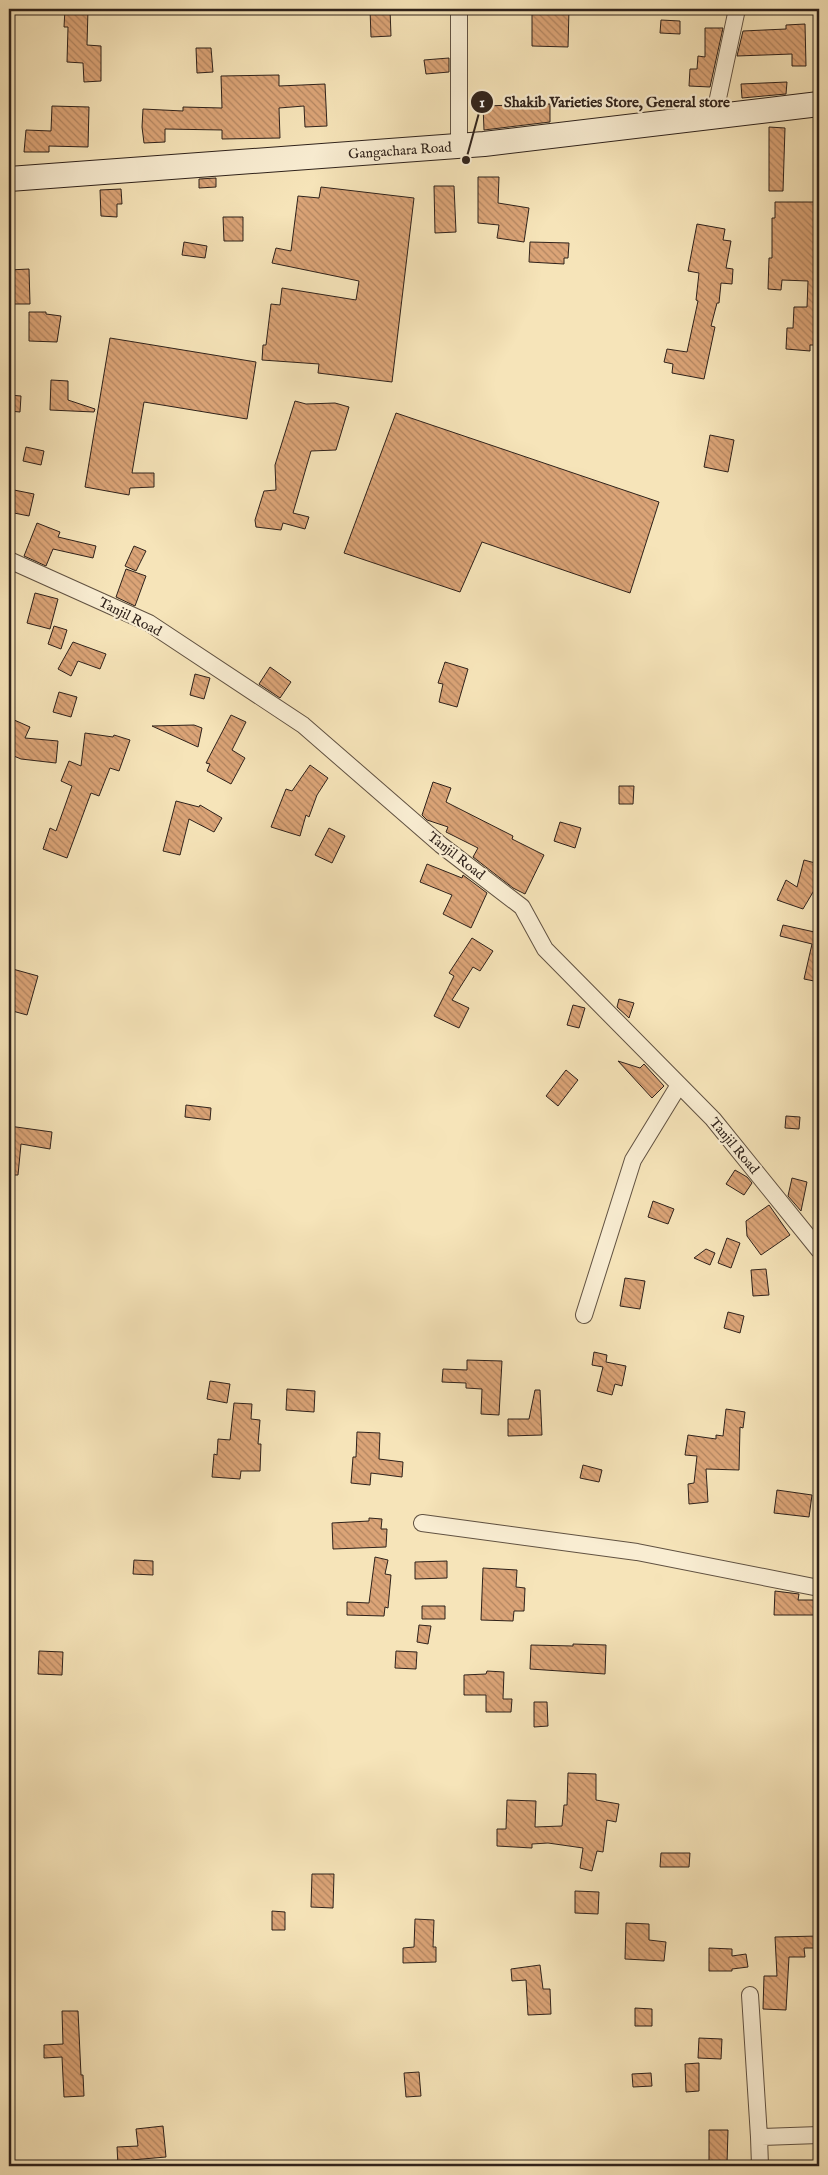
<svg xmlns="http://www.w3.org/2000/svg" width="828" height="2175" font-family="'IM FELL English',serif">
	<defs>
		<pattern id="building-back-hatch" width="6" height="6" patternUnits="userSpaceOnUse" patternTransform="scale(1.25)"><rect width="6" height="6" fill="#dba477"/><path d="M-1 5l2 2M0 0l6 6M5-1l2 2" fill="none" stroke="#b28561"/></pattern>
	</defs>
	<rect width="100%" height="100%" fill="#f6e4b9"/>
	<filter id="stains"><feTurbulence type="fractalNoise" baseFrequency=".004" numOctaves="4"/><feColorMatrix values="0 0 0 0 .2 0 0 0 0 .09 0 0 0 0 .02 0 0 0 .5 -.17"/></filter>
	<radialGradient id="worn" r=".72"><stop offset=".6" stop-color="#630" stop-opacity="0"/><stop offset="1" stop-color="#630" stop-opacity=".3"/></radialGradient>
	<path fill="url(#building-back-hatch)" stroke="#2f221b" d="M65,9H88L87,45L101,46V81L84,82L83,63L67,62L68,27H64Z
		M370,9H390L391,36L371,37Z
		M532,9H569L568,47L532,46Z
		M661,20L680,21V34L660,33Z
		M805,24L806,66H792V54L737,56L743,31L786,29V25Z
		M705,28H723L710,87L689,86L690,69H697L698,56L705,57Z
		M196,48H211L213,72L197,73Z
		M449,58V72L426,74L424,60Z
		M279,75V86L325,84L327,126L305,127L304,106L279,108L280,138L222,139V130L165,129V142L144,143L142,127L143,109L183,111V107L222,108L221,76Z
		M787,82L786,94L742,98L741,84Z
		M550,104V122L484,130L483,106Z
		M52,106L89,107L88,147L49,146V152H24L26,130L51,131Z
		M769,127L785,128L783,191H769Z
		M478,177H499L498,203L529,208L524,242L497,238L499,225L478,223Z
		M216,178V187L199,188V179Z
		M434,186H454L456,232L435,233Z
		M321,187L414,198L392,382L318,373L319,364L262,360L263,345H266L271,304L280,305L282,288L356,300L359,281L272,263L276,248L291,251L298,196L319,198Z
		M121,189L122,204H117V217L101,216L100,190Z
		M775,202H819V345H810V351L786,349L787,328H793L794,307H807L808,281L782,280L781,290L768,289L769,258H772V218H775Z
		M223,217H243V241H224Z
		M697,224L725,229L723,240L731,241L726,268L733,269L732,284L721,283L719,303H717L711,326L715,327L704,379L672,373L673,364L664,362L667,349L687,352L698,301L696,300L699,273L688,271Z
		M184,242L207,246L205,258L182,255Z
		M530,242L569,243L568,258H564V264L529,262Z
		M29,269L30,304H9V270Z
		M29,312H46V314L61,316L57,342L29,341Z
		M110,338L256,362L247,419L144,402L132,473H154V487L130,488L129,495L85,487Z
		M51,380L68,381V400L95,409L94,412L50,410Z
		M9,395L21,396L20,412L9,411Z
		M295,401L306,404L335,403L349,407L336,450L311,451L293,513L309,517L305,529L283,523L281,530L256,527L255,520L264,491L276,490L275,465Z
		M396,413L659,502L630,593L482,542L460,592L344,553Z
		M710,435L734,440L728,472L704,467Z
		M26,447L44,451L41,465L23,461Z
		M9,489L34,494L29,516L9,512Z
		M37,523L60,532L58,537L96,546L93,558L53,549L46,566L24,556Z
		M134,546L146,551L136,571L125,566Z
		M126,569L146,576L135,606L116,597Z
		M35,593L58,599L50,629L27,623Z
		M54,626L67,630L61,649L48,644Z
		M73,642L106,654L100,669L78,661L71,676L58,669Z
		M445,662L468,669L457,707L439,702L443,684L438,683Z
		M270,667L291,682L280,698L259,684Z
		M195,674L210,678L204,699L190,695Z
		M59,692L77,697L71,717L53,712Z
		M231,715L246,722L232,750L245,758L231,784L207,771L210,764L206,763Z
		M12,719L30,727L25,738L58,741L56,763L21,759L9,754V728Z
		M194,725L202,728L198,747L152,726Z
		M85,733L113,737L114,735L130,740L119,771L110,768L99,796L91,793L67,858L43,849L50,828L56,831L72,786L61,781L69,761L81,766Z
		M310,765L328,778L317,795L309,817L306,815L300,836L271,827L286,789L292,791Z
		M433,782L451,788L446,802L513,836L512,839L544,855L525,894L513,888L473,857L478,848L446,832L448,827L427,820L422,815Z
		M619,786H634L633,804H619Z
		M176,801L199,807L200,805L222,818L214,832L189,819L180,855L163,851Z
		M560,822L581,828L575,848L554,841Z
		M329,828L345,836L332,863L315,855Z
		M804,860L819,864V882L803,909L777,900L786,880L797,887Z
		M427,864L462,878L463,875L487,893L471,928L443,914L452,895L420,882Z
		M783,925L819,933V982L804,979L812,944L780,936Z
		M472,938L493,951L480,971L473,967L452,1000L469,1008L459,1028L434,1016L454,976L449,973Z
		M9,968L38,976L27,1015L9,1010Z
		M619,999L634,1003L629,1018L617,1007Z
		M573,1005L585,1008L579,1028L567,1025Z
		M618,1061L640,1068L644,1064L664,1086L652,1098Z
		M566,1070L578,1080L558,1106L546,1096Z
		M186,1105L211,1108L210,1120L185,1117Z
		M786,1116L800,1117L799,1129L785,1128Z
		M9,1126L52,1132L50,1149L21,1144L18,1175H9Z
		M735,1170L747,1177L752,1183L744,1195L726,1184Z
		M792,1178L807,1182L801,1211L788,1196Z
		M653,1201L674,1209L668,1224L648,1217Z
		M769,1205L790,1235L761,1255L747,1236L746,1221Z
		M727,1238L740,1243L731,1268L718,1263Z
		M706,1249L715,1253L710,1265L694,1258Z
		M766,1269L769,1295L753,1296L751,1270Z
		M625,1278L645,1281L640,1309L620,1306Z
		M728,1312L744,1316L740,1333L724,1328Z
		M594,1352L607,1355L606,1362L626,1366L622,1386L615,1384L612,1395L597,1391L603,1367L592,1365Z
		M467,1360L502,1361L499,1415L481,1414L482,1389L466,1388V1383L442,1382L443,1369L467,1370Z
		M210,1381L230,1384L227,1403L207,1399Z
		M287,1389L315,1391L314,1412L286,1410Z
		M535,1390H540L542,1435L508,1436V1419H529Z
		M234,1403L252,1404L251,1419L260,1420L258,1444H261L260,1471H241L240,1479L212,1477L214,1454L217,1455L218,1439L230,1440Z
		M726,1409L745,1412L743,1428L740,1427L739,1470L706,1469L708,1502L689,1504L688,1484L694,1483L697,1456L685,1455L688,1435L716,1439V1435L723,1436Z
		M357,1432L380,1433L379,1459L403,1462L402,1477L371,1473L370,1485L351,1483L353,1457H356Z
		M583,1465L602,1470L599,1482L580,1478Z
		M777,1490L812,1495L809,1517L774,1513Z
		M369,1518L382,1519L381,1529H387L386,1547L333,1549L332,1523L369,1521Z
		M375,1557L388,1560L385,1574L391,1575L388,1608L385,1607L384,1616L347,1615V1602L369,1603Z
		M134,1560L153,1561V1575L133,1574Z
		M447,1561V1578L415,1579V1562Z
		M483,1568L517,1570L516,1587L525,1588L524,1611H514L513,1621L481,1620Z
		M775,1591L799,1594L798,1600H819V1615H774Z
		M422,1606H445V1619H422Z
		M419,1625L431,1626L428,1644L417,1642Z
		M573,1644L606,1645L605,1674L530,1669L531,1645L573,1646Z
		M39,1651L63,1652L62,1675L38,1674Z
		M396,1651L417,1652L416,1669L395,1668Z
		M487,1671L504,1672L503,1699H512L511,1712H486V1695H464V1675L486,1674Z
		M534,1702H547L548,1726L534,1727Z
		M568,1773L596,1774V1800L619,1804L616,1822L607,1820L603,1852L597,1851L592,1871L580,1868L583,1848L548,1843L532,1844V1848L497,1846V1829H506L507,1800L536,1801L535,1827L562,1826L564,1805H567Z
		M661,1853H690L689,1867H660Z
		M312,1874H334L333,1908L311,1907Z
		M575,1891L599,1892L598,1914L575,1913Z
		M272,1911L285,1912V1930H272Z
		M415,1919L434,1920L433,1947H436V1962L403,1963V1948L414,1947Z
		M626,1923L649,1924V1940L666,1942L664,1961L625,1959Z
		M819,1936V1948H804L805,1957H789L786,2010L763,2009L764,1976H777L775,1937Z
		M709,1948L732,1949V1956L746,1954L748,1967L732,1969V1971H709Z
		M540,1965L543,1989H550L551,2014L528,2015L526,1980L512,1981L511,1969Z
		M635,2008L652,2009V2026H635Z
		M62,2011H78L81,2075H83L84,2096L64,2097L62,2057L44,2058V2045L63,2044Z
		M699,2038L722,2039L721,2059L698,2058Z
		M699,2063V2091L686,2092L685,2064Z
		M419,2072L421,2096L406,2097L404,2073Z
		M651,2073L652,2086L633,2087L632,2074Z
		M163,2126L166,2157L131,2160V2164L118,2165L117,2147L138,2146L136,2129Z
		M709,2130H728L727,2164H709Z"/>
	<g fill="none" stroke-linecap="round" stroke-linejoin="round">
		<defs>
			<path id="minor" d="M459,9V146
				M714,117L737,9
				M9,560L149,623L303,725L441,845L522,907L545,949L713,1119L819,1250
				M584,1315L633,1160L679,1085
				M422,1523L637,1552L819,1588
				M750,1995L759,2137L819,2135
				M759,2137L760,2166"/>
			<path id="secondary" d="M9,179L484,144L819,104"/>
		</defs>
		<use href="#minor" stroke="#615242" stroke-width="18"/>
		<use href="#secondary" stroke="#2f221b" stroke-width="26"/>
		<use href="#minor" stroke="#f9edd2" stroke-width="16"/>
		<use href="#secondary" stroke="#f9edd2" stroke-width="24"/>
	</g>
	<g text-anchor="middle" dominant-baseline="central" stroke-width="4.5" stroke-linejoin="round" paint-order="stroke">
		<g font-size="14" fill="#2f221b" stroke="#f9edd2">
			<text transform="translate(400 151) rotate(-4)">Gangachara Road</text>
			<text transform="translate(130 617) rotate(27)">Tanjil Road</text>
			<text transform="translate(456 856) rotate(38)">Tanjil Road</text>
			<text transform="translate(734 1146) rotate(50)">Tanjil Road</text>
		</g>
	</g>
	<path fill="none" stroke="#2f221b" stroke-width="2" d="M466 160L482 102"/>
	<g fill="#2f221b" stroke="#f9edd2" stroke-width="2">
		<circle cx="466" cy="160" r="5"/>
		<circle cx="482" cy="102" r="12"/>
	</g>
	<g font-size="15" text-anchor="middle" font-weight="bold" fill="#fff">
		<text x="482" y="107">1</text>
	</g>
	<g font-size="15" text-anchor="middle" font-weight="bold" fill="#2f221b" stroke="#f9edd2" stroke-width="4.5" stroke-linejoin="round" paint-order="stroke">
		<text x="617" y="107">Shakib Varieties Store, General store</text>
	</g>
	<rect width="828" height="2175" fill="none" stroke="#f6e4b9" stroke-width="30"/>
	<rect x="10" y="10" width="808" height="2155" fill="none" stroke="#2f221b" stroke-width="2.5"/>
	<rect x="15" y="15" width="798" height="2145" fill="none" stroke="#2f221b"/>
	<rect width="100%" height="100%" filter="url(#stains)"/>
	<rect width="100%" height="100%" fill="url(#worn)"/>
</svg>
